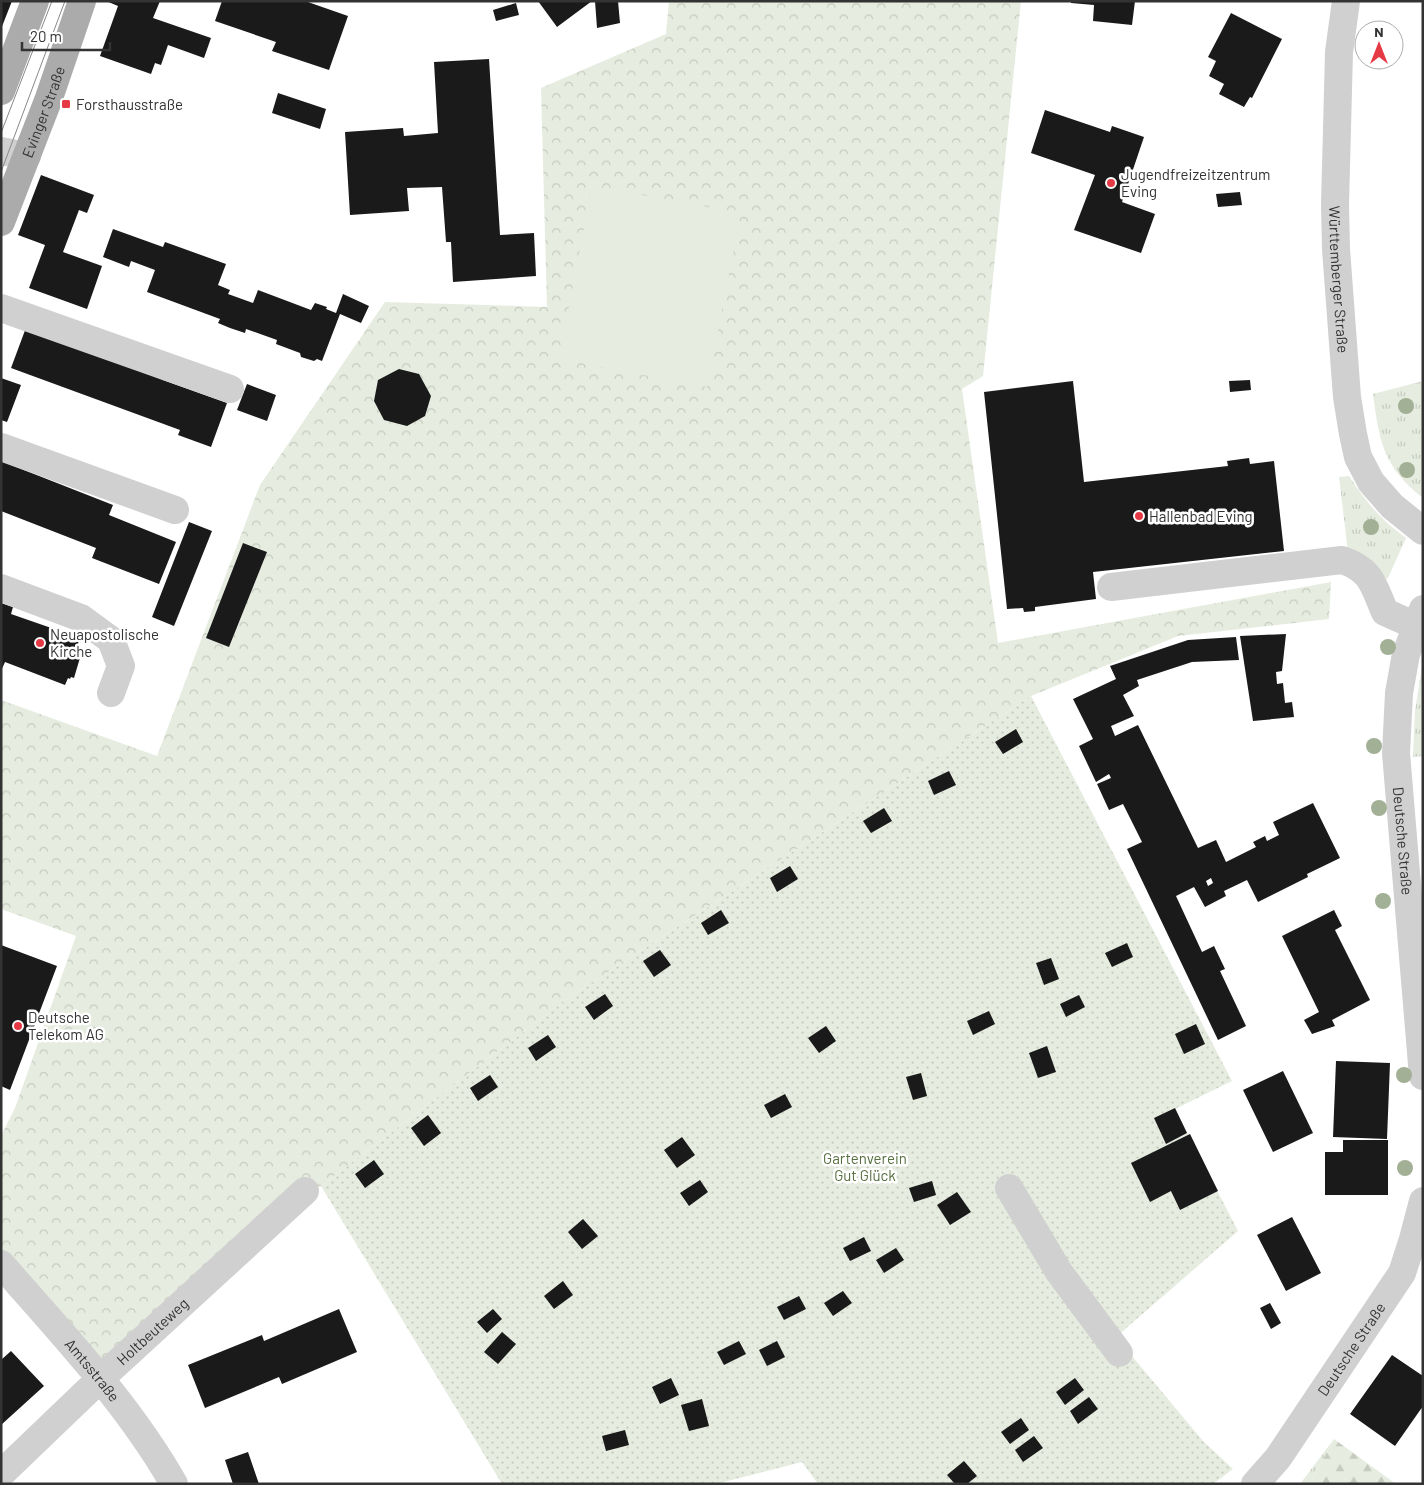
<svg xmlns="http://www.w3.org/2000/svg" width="1424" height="1485" font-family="Barlow,sans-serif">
	<defs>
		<pattern id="grass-tufts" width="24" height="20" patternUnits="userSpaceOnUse" patternTransform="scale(1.25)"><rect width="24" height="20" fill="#e6ecdf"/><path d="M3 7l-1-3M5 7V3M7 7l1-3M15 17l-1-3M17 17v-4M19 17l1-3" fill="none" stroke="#c6cbc0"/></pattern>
		<pattern id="forest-firs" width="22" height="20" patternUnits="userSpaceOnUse" patternTransform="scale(1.25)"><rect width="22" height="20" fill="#e6ecdf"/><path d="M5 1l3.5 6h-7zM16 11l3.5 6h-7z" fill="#c6cbc0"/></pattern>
		<pattern id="park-crowns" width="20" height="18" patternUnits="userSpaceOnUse" patternTransform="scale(1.25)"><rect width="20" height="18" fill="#e6ecdf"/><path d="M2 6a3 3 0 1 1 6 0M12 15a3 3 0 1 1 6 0" fill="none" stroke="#c6cbc0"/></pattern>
		<pattern id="garden-dots" width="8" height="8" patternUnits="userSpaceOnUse" patternTransform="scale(1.25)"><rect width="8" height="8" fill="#e6ecdf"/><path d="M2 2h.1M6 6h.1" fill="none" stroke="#c6cbc0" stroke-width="1.8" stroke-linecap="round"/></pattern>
	</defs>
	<rect width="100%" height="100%" fill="#fff"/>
	<path fill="url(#grass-tufts)" d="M1423,381V498C1383,467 1379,440 1373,394Z
		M1349,476C1367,503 1379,518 1406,538L1388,578L1386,579C1380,568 1359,559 1348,552L1339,477Z
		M1423,660V756L1413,757L1415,711Z
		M1334,1439L1310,1484H1300Z"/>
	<path fill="url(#forest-firs)" d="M1334,1439L1396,1484H1310Z"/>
	<path fill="url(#park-crowns)" d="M669,1H1021L983,376L962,389L998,643L1331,582L1329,619L1178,636L1031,696L564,1001L321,1186L305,1191L100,1379L1,1264V1136L15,1108L76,936L1,909V700L157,756L260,485L385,302L547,307L541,88L666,34Z"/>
	<path fill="url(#garden-dots)" d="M1031,696L1232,1081L1175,1109L1238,1231L1116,1337L1203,1441L1233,1469L1213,1484H818L802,1462L716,1484H502L321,1186L564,1001Z"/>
	<path fill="#e6ecdf" d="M592,186L741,213L707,387L559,359Z"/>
	<path fill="#1a1a1a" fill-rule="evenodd" d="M1,1H12L1,29Z
		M106,1H160L153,18L211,38L204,58L168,45L161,65L155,63L151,74L100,56L118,6Z
		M222,1H305L348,16L329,70L272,51L276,42L215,21Z
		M538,1H592L557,27Z
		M595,1H618L620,23L597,28Z
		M1071,1H1135L1132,25L1093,21L1094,5L1071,3Z
		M516,3L519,15L496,21L493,10Z
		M1231,13L1282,39L1252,98L1250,97L1244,107L1219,94L1224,84L1209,76L1216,61L1208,57Z
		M489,59L500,235L534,233L536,276L453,282L451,242H446L442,187L407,188L409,211L350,215L345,132L403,128L404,136L438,133L434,62Z
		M278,93L326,109L320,129L272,113Z
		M1045,110L1110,132L1112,126L1144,137L1122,202L1155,214L1141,253L1074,230L1095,175L1031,153Z
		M41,175L94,195L87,213L79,210L63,252L102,266L87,309L29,288L45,245L18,235Z
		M1240,192L1242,205L1218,207L1216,194Z
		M113,229L163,247L165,242L226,264L218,285L230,290L228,294L253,303L258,290L311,310L315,303L327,307L326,309L336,313L343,294L369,306L361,323L340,314L322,361L317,359L314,361L301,357L300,353L276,344L277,340L246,329L245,333L230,328L218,323L220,319L147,292L155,270L131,261L129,267L103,257Z
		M27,325L163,380L227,403L211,447L178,435L180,430L11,368Z
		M399,369L419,374L431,396L425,416L407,426L384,420L374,401L378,380Z
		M1,378L21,385L7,422L1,420Z
		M1250,380L1251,390L1230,392L1229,381Z
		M1073,381L1084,482L1228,466L1227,461L1249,458L1250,464L1274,461L1284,551L1093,572L1096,599L1035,607V611L1024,612L1023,608L1007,609L984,392Z
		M247,384L276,395L267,421L237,410Z
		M1,461L113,505L109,515L176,542L159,584L92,558L96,548L1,511Z
		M189,522L212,531L174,626L152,617Z
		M243,543L267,552L229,647L206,638Z
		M1,603L13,607L11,614L80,638L77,647L80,648L79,650L82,651L74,678L71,677L70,679L68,678L65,685L5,662L1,671Z
		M1286,634L1282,671L1276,672L1277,684L1283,683L1285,703L1292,702L1294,717L1253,721L1240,636Z
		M1236,637L1239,660L1192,662L1137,680L1139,686L1123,695L1134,716L1111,726L1115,736L1138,725L1198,848L1216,840L1226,862L1256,847L1253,842L1265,836L1267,841L1279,835L1273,822L1313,803L1340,858L1307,874L1308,877L1258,902L1247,880L1224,891L1226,896L1205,907L1194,887L1176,896L1202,952L1214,946L1225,969L1220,971L1246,1026L1218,1040L1127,849L1142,842L1123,804L1109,810L1097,784L1111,778L1109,774L1096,782L1079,746L1093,739L1073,699L1116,679L1110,666L1188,640ZM1211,878L1213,883L1208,886L1206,881Z
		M1016,729L1023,742L1003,754L995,742Z
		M949,771L956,785L934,795L928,781Z
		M884,808L892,821L871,833L863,821Z
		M790,866L798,879L777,892L770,878Z
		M721,910L729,923L708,935L701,923Z
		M1334,910L1342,926L1335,930L1370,1000L1332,1020L1335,1026L1312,1034L1304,1020L1319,1012L1282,936Z
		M1127,943L1133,957L1112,967L1105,953Z
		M1,945L57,966L10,1090L1,1086Z
		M660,950L671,965L654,977L643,961Z
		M1051,958L1059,979L1044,985L1036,963Z
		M605,994L613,1006L594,1020L585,1007Z
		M1079,995L1085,1007L1066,1017L1060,1004Z
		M989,1011L995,1024L973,1035L967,1021Z
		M1196,1024L1205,1044L1184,1054L1175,1034Z
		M826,1026L836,1041L819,1053L808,1038Z
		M548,1035L556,1047L536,1061L528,1048Z
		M1047,1046L1056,1072L1038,1078L1029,1053Z
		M1336,1061L1390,1063L1387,1139L1333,1137Z
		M1283,1071L1313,1133L1273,1152L1243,1090Z
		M921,1073L927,1096L913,1100L906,1077Z
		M490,1075L498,1087L478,1101L470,1088Z
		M785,1094L792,1107L771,1118L764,1105Z
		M1175,1108L1187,1133L1166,1144L1154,1118Z
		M428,1115L441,1133L424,1146L411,1128Z
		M1190,1134L1218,1191L1180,1210L1171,1191L1150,1202L1131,1163Z
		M682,1137L695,1155L677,1168L664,1150Z
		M1343,1140H1388V1195H1325V1152H1343Z
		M374,1160L384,1174L365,1188L355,1174Z
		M700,1180L708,1192L689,1206L680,1193Z
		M932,1181L936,1195L914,1202L909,1188Z
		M957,1192L971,1212L950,1225L937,1205Z
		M1292,1217L1321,1273L1286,1291L1257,1235Z
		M583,1219L598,1236L582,1249L568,1232Z
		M864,1237L871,1251L850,1261L843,1248Z
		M896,1248L904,1260L884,1273L876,1260Z
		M563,1281L573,1295L554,1309L544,1296Z
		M843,1291L852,1303L833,1316L824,1303Z
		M799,1296L806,1309L784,1320L777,1307Z
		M1270,1303L1281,1323L1271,1329L1260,1308Z
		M339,1309L357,1352L282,1384L279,1377L205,1408L188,1365L262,1335L264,1341Z
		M493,1309L502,1319L487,1333L477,1322Z
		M502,1332L516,1344L498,1364L484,1352Z
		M739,1341L746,1354L724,1365L717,1352Z
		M777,1341L785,1357L767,1366L759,1350Z
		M11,1351L44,1386L1,1425V1360Z
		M1392,1355L1423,1376V1406L1395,1446L1350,1414Z
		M671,1378L679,1395L660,1404L652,1387Z
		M1075,1378L1084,1390L1065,1405L1056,1392Z
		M1089,1397L1098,1409L1078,1424L1070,1411Z
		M702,1399L709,1426L689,1431L681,1405Z
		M1021,1418L1029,1430L1010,1444L1001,1432Z
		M625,1430L629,1445L606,1451L602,1436Z
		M1034,1436L1043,1448L1023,1462L1015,1450Z
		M248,1452L259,1484H233L225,1460Z
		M964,1461L977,1476L967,1484H955L947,1475Z"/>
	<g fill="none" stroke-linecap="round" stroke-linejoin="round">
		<g stroke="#d0d0d0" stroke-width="28">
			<path id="s1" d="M1346,1L1339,52L1335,205L1336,249L1347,397L1353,434L1358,457L1371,482L1392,506L1423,531"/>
			<path d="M1,151L27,156"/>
			<path d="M1,308L230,389"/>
			<path d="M1,447L175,510"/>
			<path d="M1111,587L1342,560C1372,570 1373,585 1385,612L1416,626"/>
			<path d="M1,588L81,618L111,640L121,666L111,693"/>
			<path id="s2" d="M1423,609L1406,654L1399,693L1396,753L1423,1076"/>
			<path d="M1009,1188L1059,1272L1119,1353"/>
			<path id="s3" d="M1,1264C62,1334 128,1403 174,1484"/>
			<path id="s4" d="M1,1474L100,1379L305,1191"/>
			<path id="s5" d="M1255,1484L1278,1458L1402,1273L1413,1239L1423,1201"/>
		</g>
		<g stroke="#ababab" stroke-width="28">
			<path d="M1,91L35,1"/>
			<path id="s6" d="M1,222L49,98L82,1"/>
		</g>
		<path stroke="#888" stroke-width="1" d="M1,133L52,1
			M1,172L65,1"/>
	</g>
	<g fill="#a2b095">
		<circle cx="1406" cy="406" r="8"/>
		<circle cx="1407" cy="470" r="8"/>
		<circle cx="1371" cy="527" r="8"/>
		<circle cx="1388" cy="647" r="8"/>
		<circle cx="1374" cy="746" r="8"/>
		<circle cx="1379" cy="808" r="8"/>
		<circle cx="1383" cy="901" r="8"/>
		<circle cx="1404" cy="1075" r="8"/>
		<circle cx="1405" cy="1168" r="8"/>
	</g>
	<g fill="#e63946" stroke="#fff" stroke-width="2">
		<rect x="61" y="99" width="10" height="10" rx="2.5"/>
		<circle cx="1111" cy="183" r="5"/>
		<circle cx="1139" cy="516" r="5"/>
		<circle cx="40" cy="643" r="5"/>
		<circle cx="18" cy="1026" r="5"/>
	</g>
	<g text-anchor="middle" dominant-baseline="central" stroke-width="5" stroke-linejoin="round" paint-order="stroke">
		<g font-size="15" fill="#333" stroke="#fff" text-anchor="start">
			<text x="76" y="104">Forsthausstraße</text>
			<text x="1121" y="174">Jugendfreizeitzentrum<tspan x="1121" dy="17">Eving</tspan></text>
			<text x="1149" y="516">Hallenbad Eving</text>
			<text x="50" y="634">Neuapostolische<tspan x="50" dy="17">Kirche</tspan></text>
			<text x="28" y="1017">Deutsche<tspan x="28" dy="17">Telekom AG</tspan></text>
		</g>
		<g font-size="15" fill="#333" stroke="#fff">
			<text stroke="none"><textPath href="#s6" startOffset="118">Evinger Straße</textPath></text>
			<text stroke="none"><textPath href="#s1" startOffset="279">Württemberger Straße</textPath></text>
			<text stroke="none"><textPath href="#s2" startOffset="236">Deutsche Straße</textPath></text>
			<text stroke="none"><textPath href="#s4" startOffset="208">Holtbeuteweg</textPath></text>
			<text stroke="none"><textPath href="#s5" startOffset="166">Deutsche Straße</textPath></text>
			<text stroke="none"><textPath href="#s3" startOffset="140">Amtsstraße</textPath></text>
		</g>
		<g font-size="15" fill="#56703f" stroke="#fff">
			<text x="865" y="1158">Gartenverein<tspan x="865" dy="17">Gut Glück</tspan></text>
		</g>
	</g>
	<rect width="1424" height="1485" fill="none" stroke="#333333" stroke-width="5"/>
	<g transform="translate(1379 45)"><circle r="24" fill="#ffffff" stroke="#adadad"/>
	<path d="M0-4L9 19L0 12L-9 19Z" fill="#e63946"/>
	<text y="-8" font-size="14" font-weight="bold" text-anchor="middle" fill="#333333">N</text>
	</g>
	<path d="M22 42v8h88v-8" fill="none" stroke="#333333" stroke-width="2.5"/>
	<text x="30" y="42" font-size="15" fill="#333333" stroke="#ffffff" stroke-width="4" paint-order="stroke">20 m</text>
</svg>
